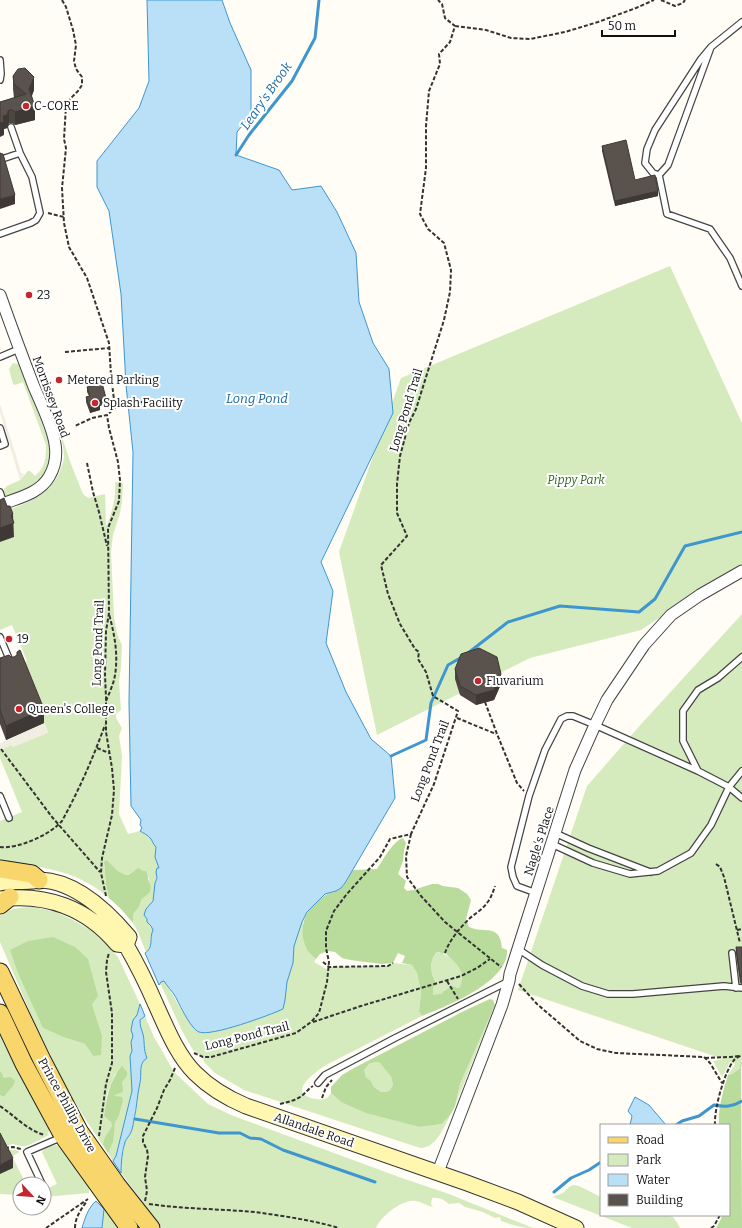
<svg xmlns="http://www.w3.org/2000/svg" width="742" height="1228" font-family="Bitter,serif">
	<rect width="100%" height="100%" fill="#fffdf5"/>
	<path fill="#d5ebbd" fill-rule="evenodd" d="M670,266L742,423V564L641,630L530,658L377,735L339,552L401,378Z
		M13,363L18,364L21,366L48,440C52,457 49,478 32,487C24,492 14,495 6,498L4,489L7,486L20,480L28,471H30L35,476C45,468 46,458 46,445L23,382L15,385L13,384L9,369Z
		M56,419L71,464L83,494L88,498L105,494L106,527C112,513 116,498 115,482L123,483L122,502L120,513L113,535L111,552L114,617L117,634L122,645L121,667L119,682L121,710L116,714V718L122,728L119,736L122,756L119,814L128,834L140,831C143,833 148,835 151,839C153,842 153,844 156,847L155,851L159,868L156,872C157,878 155,898 151,903L147,922L153,930C148,937 154,945 146,952L138,932L133,923V914L139,907L149,883V878L129,875L125,876L118,871L107,860L104,861L106,885L109,898C95,886 79,877 61,872C41,866 20,864 0,859V821L22,812L0,758V750L12,744L13,747L48,732L20,664L27,661L12,625L0,630V542L14,537L4,512C27,503 50,495 60,471C62,466 64,461 64,456C64,443 58,431 56,419Z
		M742,614V1066L732,1074L728,1075L735,1064L730,1062L722,1077L713,1061L723,1059L518,990L587,786L643,722Z
		M33,907L56,912L73,920L90,930L104,942L118,957L140,1004L137,1015L133,1020L131,1030L133,1036L131,1042L132,1051L130,1056L132,1091L116,1156L113,1161L84,1117L68,1091L39,1033L0,942V916C9,907 20,908 33,907ZM92,1004L102,1035L93,1056L85,1044L63,1037L43,1028ZM115,1074L127,1076L121,1082V1093L115,1095V1097L123,1101L119,1116L115,1123L114,1129L105,1137L112,1126L111,1122L104,1116L107,1094Z
		M307,912L303,922L311,955L316,959L314,962L328,970L329,967L388,966L393,963L412,965L417,973L421,992L419,1011L422,1016L326,1065C319,1070 303,1080 302,1090C302,1097 318,1101 324,1099C327,1099 329,1096 331,1093L341,1102L420,1127L442,1124L451,1114C444,1126 437,1148 420,1148L244,1090L215,1073L204,1062L203,1057L193,1050L182,1031L161,985H159L161,982L164,981C175,997 184,1018 199,1032C218,1035 264,1017 283,1009L285,1000L287,982L293,963L294,946L302,922Z
		M437,952C445,951 462,967 463,974C464,979 462,983 460,987C454,989 449,988 443,990V993L433,995V986L436,981C429,972 430,961 437,952Z
		M495,1005L455,1106L460,1084Z
		M145,1016L154,1037L174,1072L208,1104L231,1115L399,1177L449,1194L533,1228C522,1228 512,1225 501,1221L500,1217L495,1218L483,1212L465,1207L459,1203L449,1204C443,1199 439,1197 432,1198L431,1204L433,1207C427,1206 422,1202 416,1201C403,1198 380,1217 376,1228H162L121,1173L122,1160L125,1142L131,1132L135,1119L137,1105V1096L141,1081V1069L144,1060L147,1058C143,1049 145,1042 143,1034C141,1028 140,1026 140,1020Z
		M0,1034L14,1064L50,1127L48,1134L49,1135L27,1146H21L13,1144L0,1147V1095L4,1097L13,1086L4,1078L0,1072Z
		M375,1062L380,1063L387,1072L391,1075L393,1085L390,1090L386,1092H381L374,1087L371,1081L366,1077L364,1070L369,1064Z
		M55,1145L59,1146V1148L63,1151L89,1187V1193L44,1197V1190L57,1184L42,1152C44,1148 51,1146 55,1145Z
		M9,1150H16L20,1152L12,1156L26,1184H20V1195L0,1194V1174L5,1151Z
		M573,1185L579,1186L601,1197V1215H649L658,1216L665,1215L673,1217L678,1224L680,1228H632L553,1197L563,1193L569,1187Z
		M104,1209L119,1228H102Z"/>
	<path fill="#b9dc9c" fill-rule="evenodd" d="M403,838L406,843L404,851L403,861L398,874L406,881L404,888L407,891L413,890L432,884H438L443,886L458,888L467,894L471,900L466,919L469,927C485,934 500,923 502,948L507,950C509,982 447,1006 422,1016L419,1011L421,992L417,973L412,965L402,963L405,956L398,953L393,963L382,964L350,960L342,958L335,952L328,951L320,954L316,959C308,953 305,947 303,938C301,919 308,907 324,896C329,892 336,893 341,888C346,884 349,876 353,870L377,869C383,860 393,841 403,838ZM437,952H440L442,954L445,953C456,964 467,970 460,987L457,988L453,986L443,991V993L433,995V987L436,985C436,980 433,978 432,973C430,966 432,957 437,952Z
		M107,860L118,871L125,875H129L138,868L143,871H146C148,876 148,882 151,886L150,892L142,899L139,907L133,914V923L121,909L109,898L106,885L104,861Z
		M53,937L75,947L88,959L98,996L92,1004L102,1035L101,1055L93,1056L85,1044L63,1037L43,1028L18,973L10,950L28,941Z
		M490,999L493,1000L495,1005L460,1084L455,1106L451,1114L442,1124L420,1127L366,1113L341,1102L331,1093V1087L342,1075L354,1068L466,1010ZM375,1062L380,1063L387,1072L391,1076L393,1085L390,1090L386,1092H381L374,1087L371,1081L366,1077L364,1070L369,1064Z
		M741,1061L742,1228H716L721,1219L722,1215H729V1125H719C718,1108 723,1091 728,1075L732,1074L740,1068Z
		M122,1066L127,1072V1076L122,1082L123,1091L121,1093L115,1095V1096L122,1097L123,1101L119,1116L115,1123L113,1142L108,1153L103,1144L105,1137L112,1126L111,1122L104,1116C107,1097 109,1081 122,1066Z
		M0,1072H1L4,1078L11,1077L15,1081L13,1086L4,1097L0,1095Z"/>
	<path fill="#f1ede2" d="M0,404L20,469V472L24,474L20,480L0,412Z
		M44,723L48,733L13,747L12,745L0,750V743Z"/>
	<path fill="#b9e0f7" stroke="#3f96cf" d="M147,0H222L230,23L251,70V115L237,132L236,155L279,170L292,190L321,186L337,212L356,253L359,302L373,343L389,369L393,413L321,562L333,591L326,643L346,692L371,739L391,756L395,798L345,883L341,888L336,891L325,894L307,912L302,922L294,946L293,963L287,982L285,1000L283,1009C270,1015 211,1037 199,1032C190,1028 180,1005 175,996C172,991 167,986 164,981L161,982L159,985L145,953C154,948 149,938 153,930L151,926L147,922V919L144,915L146,909L153,901L155,883L157,878L156,872L157,868H159L155,857L156,847C153,844 153,842 151,839C148,835 143,833 140,831L142,828L140,825L141,820L131,806L129,702L133,452L126,385L121,294L109,211L97,187V161L139,108L149,81Z
		M140,1004L145,1016L140,1020C140,1026 141,1028 143,1034C145,1042 143,1049 147,1058C138,1063 142,1075 140,1083C137,1095 137,1107 134,1120C133,1124 133,1128 131,1132C130,1135 126,1139 125,1142C122,1152 121,1163 121,1173L113,1161L116,1156L132,1091L130,1056L132,1051L131,1042L133,1036L131,1030L133,1020L137,1015Z
		M635,1097L649,1105L666,1125H630L632,1116L628,1111Z
		M96,1201L104,1209L102,1228H82C85,1218 88,1208 96,1201Z"/>
	<g fill="none" stroke-linecap="round" stroke-linejoin="round">
		<path stroke="#3f96cf" stroke-width="3" d="M236,155L249,135L292,81L315,38L319,0
			M468,653L508,622L560,606L639,612L655,599L685,546L742,532
			M391,756L426,740L431,703L448,665L462,657
			M135,1119L219,1133H240L250,1138L261,1139L283,1150L375,1182
			M676,1125L682,1121L699,1116L714,1105C725,1107 732,1107 742,1101
			M554,1192L571,1178L589,1170L601,1162"/>
		<defs>
			<path id="lane" d="M711,47L668,165L659,175L653,173L645,163L647,149L655,130L701,59L711,47L742,22
				M0,60L1,74L0,80
				M2,159L20,153
				M659,175L667,214L710,229L730,258L742,286
				M0,234L31,223L36,220L40,213L32,177L20,153L11,127
				M0,357L19,349
				M0,428L5,444L0,446
				M0,492L4,504
				M0,637L10,661
				M698,771L683,741V711L698,690L718,678L742,657
				M0,796L9,818
				M555,833L588,848L650,872
				M552,844L593,863L630,874L658,871L691,853L711,825L729,787L742,771
				M536,893L517,886L513,877L511,867L529,796L545,750L561,719L567,716H573L595,725L698,771L729,787L742,798
				M518,949L542,965L582,986L608,994H633L724,986L742,988
				M732,953L736,988
				M318,1083L325,1075L395,1038L507,982
				M42,1184L27,1152L62,1137"/>
			<path id="street" d="M0,295C11,326 22,356 34,387C41,403 53,428 55,444C57,456 55,467 49,477C39,494 17,498 0,505
				M438,1172L502,1005L509,981L510,974L575,770L595,725L607,700L644,645L671,615L700,595L742,571"/>
			<path id="secondary" d="M0,883C10,881 21,882 31,881C34,881 37,880 40,880C75,881 108,912 129,937L126,945C137,964 147,984 156,1005C167,1029 177,1055 195,1073C210,1088 227,1098 246,1106L467,1183L518,1202L576,1228
				M0,899C46,893 87,908 117,944L126,945"/>
			<path id="primary" d="M0,869L32,874L39,880
				M0,905L10,897
				M0,972L42,1060L79,1131L117,1185L151,1228
				M0,1013L24,1064L63,1136L129,1228"/>
		</defs>
		<use href="#lane" stroke="#444" stroke-width="8"/>
		<use href="#street" stroke="#444" stroke-width="13"/>
		<use href="#secondary" stroke="#333" stroke-width="17"/>
		<use href="#primary" stroke="#222" stroke-width="19"/>
		<path stroke="#333" stroke-width="2" stroke-dasharray="4 2" stroke-linecap="butt" d="M62,0L66,7L73,30L76,45L74,61L76,69L82,77V85L78,91L71,98L66,106L64,139L66,148L62,188L64,223L69,247L87,278L109,343L111,375L115,408L107,415L92,418L75,426
			M661,0L675,6L683,3L685,0
			M455,26L486,30L511,38L530,39L565,32L598,22L636,8L654,0
			M48,213L64,217
			M65,352L109,348
			M128,406L152,399
			M87,463L93,492L99,512L107,546
			M106,701C109,694 112,687 114,680C119,658 115,636 109,614
			M485,702L497,734L517,783L524,791
			M457,718L496,734
			M97,748L109,753
			M1,749L52,817L100,872
			M411,834L406,856L407,877L421,896L445,922L501,967
			M0,847C18,849 50,835 62,821C79,790 93,758 105,725
			M716,864L720,867L724,877L740,943
			M106,896L101,873L102,858L112,815L114,790L112,768L106,732V698L105,675L106,631L109,613L108,528L119,501L120,480L118,462L109,428L107,415
			M737,930L742,929
			M445,953C449,941 459,929 468,920C474,914 482,910 487,903C491,898 493,892 495,886
			M323,962L329,967L388,966L393,963
			M447,981L458,999
			M519,984L537,1004L580,1041L597,1049L616,1053L704,1057L710,1063L722,1083
			M313,1022L361,1006L461,976L477,968L490,959
			M194,1053L203,1057H211L296,1033L311,1022L319,1013L327,982L329,962L326,948V931L334,911L346,895L380,857L390,839L411,834L434,784L458,711L433,696L426,672L418,659L419,652L415,649L400,624L388,594L381,565L407,536L397,513V484L400,456L409,423L416,409L444,320L450,292L451,270L444,243L428,229L420,214L426,168V126L429,91L440,64L439,54L450,42L455,26L445,18L442,4L438,0
			M705,1058L730,1057L739,1056
			M322,1098L326,1087L332,1080
			M280,1104C287,1102 294,1101 300,1097C305,1094 308,1089 313,1086
			M0,1106C15,1116 28,1131 45,1135
			M715,1125C714,1109 724,1073 734,1060C736,1058 740,1056 742,1055
			M99,1136L106,1084L112,1063V1013L106,972L107,960L109,953
			M5,1148L13,1147L21,1149
			M145,1201L147,1191L145,1177L148,1156L147,1150L143,1142V1136L157,1108L164,1090L170,1080L175,1068
			M149,1204C184,1209 220,1209 255,1212C283,1216 312,1220 339,1228
			M46,1228L88,1199
			M75,1228C75,1218 81,1209 87,1201
			M711,1228L714,1226L720,1215"/>
		<use href="#lane" stroke="#fff" stroke-width="5.5"/>
		<use href="#street" stroke="#fff" stroke-width="11"/>
		<use href="#secondary" stroke="#fff6b0" stroke-width="15"/>
		<use href="#primary" stroke="#f9d66b" stroke-width="17"/>
	</g>
	<path fill="#4d4742" d="M13,76L34,90L32,96L35,120L15,125L12,123H9L8,125L7,128L4,129V135L0,102L14,98L13,89Z
		M602,146L635,180L658,196L615,206L602,151Z
		M87,387L106,403L100,406V410L90,413L86,402V397L89,396L87,392Z
		M0,658L44,723L6,740L0,724Z
		M455,669L501,684L494,700L476,705L460,695L455,679Z
		M736,947H742V984L740,983L736,954Z"/>
	<path fill="#3f3936" d="M34,77V90L29,102V89Z
		M35,106V120L15,125V112Z
		M9,110V123L8,125L7,128L4,129V135L0,137V123L3,116Z
		M658,191V196L615,206V201Z
		M15,195V204L0,209V199Z
		M106,398V403L100,406V410L90,413V408L98,401Z
		M13,514L14,537L0,542V528L11,515Z
		M501,674V684L494,700L476,705V695Z
		M44,709V723L6,740V726Z
		M13,1158V1168L0,1174V1165Z"/>
	<path fill="#5a524d" stroke="#3f3936" d="M25,68L34,77L29,89L35,106L15,112L12,110H9L8,111L7,115L3,116L4,122L0,123V102L26,94L14,84L13,76L18,69Z
		M626,140L635,180L655,175L658,191L615,201L602,146Z
		M0,153L3,154L15,195L0,199Z
		M102,383L106,398L98,401L100,405L90,408L86,397L90,396L87,387Z
		M4,498L7,506H10L13,514L11,515L14,523L0,528V500Z
		M479,648L497,657L501,674L494,690L476,695L460,686L455,669L461,654Z
		M20,650L44,709L6,726L0,710V658L9,655L11,657H14L17,655V652Z
		M736,947H742V977L740,976Z
		M0,1133L13,1158L0,1165Z"/>
	<g fill="#c4262e" stroke="#fff" stroke-width="1.5">
		<circle cx="26" cy="106" r="4"/>
		<circle cx="29" cy="295" r="4"/>
		<circle cx="59" cy="380" r="4"/>
		<circle cx="95" cy="403" r="4"/>
		<circle cx="9" cy="639" r="4"/>
		<circle cx="478" cy="681" r="4"/>
		<circle cx="19" cy="709" r="4"/>
	</g>
	<g text-anchor="middle" dominant-baseline="central" stroke-width="4" stroke-linejoin="round" paint-order="stroke">
		<g font-size="12" fill="#111" stroke="#fff" text-anchor="start">
			<text x="34" y="106">C-CORE</text>
			<text x="37" y="295">23</text>
			<text x="67" y="380">Metered Parking</text>
			<text x="103" y="403">Splash Facility</text>
			<text x="17" y="639">19</text>
			<text x="486" y="681">Fluvarium</text>
			<text x="27" y="709">Queen's College</text>
		</g>
		<g font-size="12" fill="#111" stroke="#fff">
			<text transform="translate(51 397) rotate(70)">Morrissey Road</text>
			<text transform="translate(406 410) rotate(-73)">Long Pond Trail</text>
			<text transform="translate(98 643) rotate(-88)">Long Pond Trail</text>
			<text transform="translate(430 761) rotate(-69)">Long Pond Trail</text>
			<text transform="translate(539 841) rotate(-72)">Nagle's Place</text>
			<text transform="translate(247 1036) rotate(-14)">Long Pond Trail</text>
			<text transform="translate(67 1105) rotate(61)">Prince Phillip Drive</text>
			<text transform="translate(314 1130) rotate(19)">Allandale Road</text>
		</g>
		<g font-size="12" font-style="italic" fill="#2f6b1f" stroke="#fff">
			<text x="576" y="480">Pippy Park</text>
		</g>
		<g font-size="13" font-style="italic" fill="#1768a6" stroke="#fff">
			<text transform="translate(266 96) rotate(-55)">Leary's Brook</text>
			<text x="257" y="398">Long Pond</text>
		</g>
	</g>
	<rect x="600" y="1124" width="130" height="92" fill="#ffffff" stroke="#a0a0a0"/>
	<rect x="608" y="1137" width="20" height="6" fill="#f9d66b" stroke="#a0a0a0"/>
	<text x="636" y="1144" font-size="12" fill="#111111">Road</text>
	<rect x="608" y="1154" width="20" height="12" fill="#d5ebbd" stroke="#a0a0a0"/>
	<text x="636" y="1164" font-size="12" fill="#111111">Park</text>
	<rect x="608" y="1174" width="20" height="12" fill="#b9e0f7" stroke="#a0a0a0"/>
	<text x="636" y="1184" font-size="12" fill="#111111">Water</text>
	<rect x="608" y="1194" width="20" height="12" fill="#5a524d" stroke="#a0a0a0"/>
	<text x="636" y="1204" font-size="12" fill="#111111">Building</text>
	<g transform="translate(32 1196) rotate(116)"><circle r="19" fill="#ffffff" stroke="#a0a0a0"/>
	<path d="M0-3L7 15L0 10L-7 15Z" fill="#c4262e"/>
	<text y="-6" font-size="11" font-weight="bold" text-anchor="middle" fill="#111111">N</text>
	</g>
	<path d="M602 30v6h73v-6" fill="none" stroke="#111111" stroke-width="2"/>
	<text x="608" y="30" font-size="12" fill="#111111" stroke="#ffffff" stroke-width="3" paint-order="stroke">50 m</text>
</svg>
